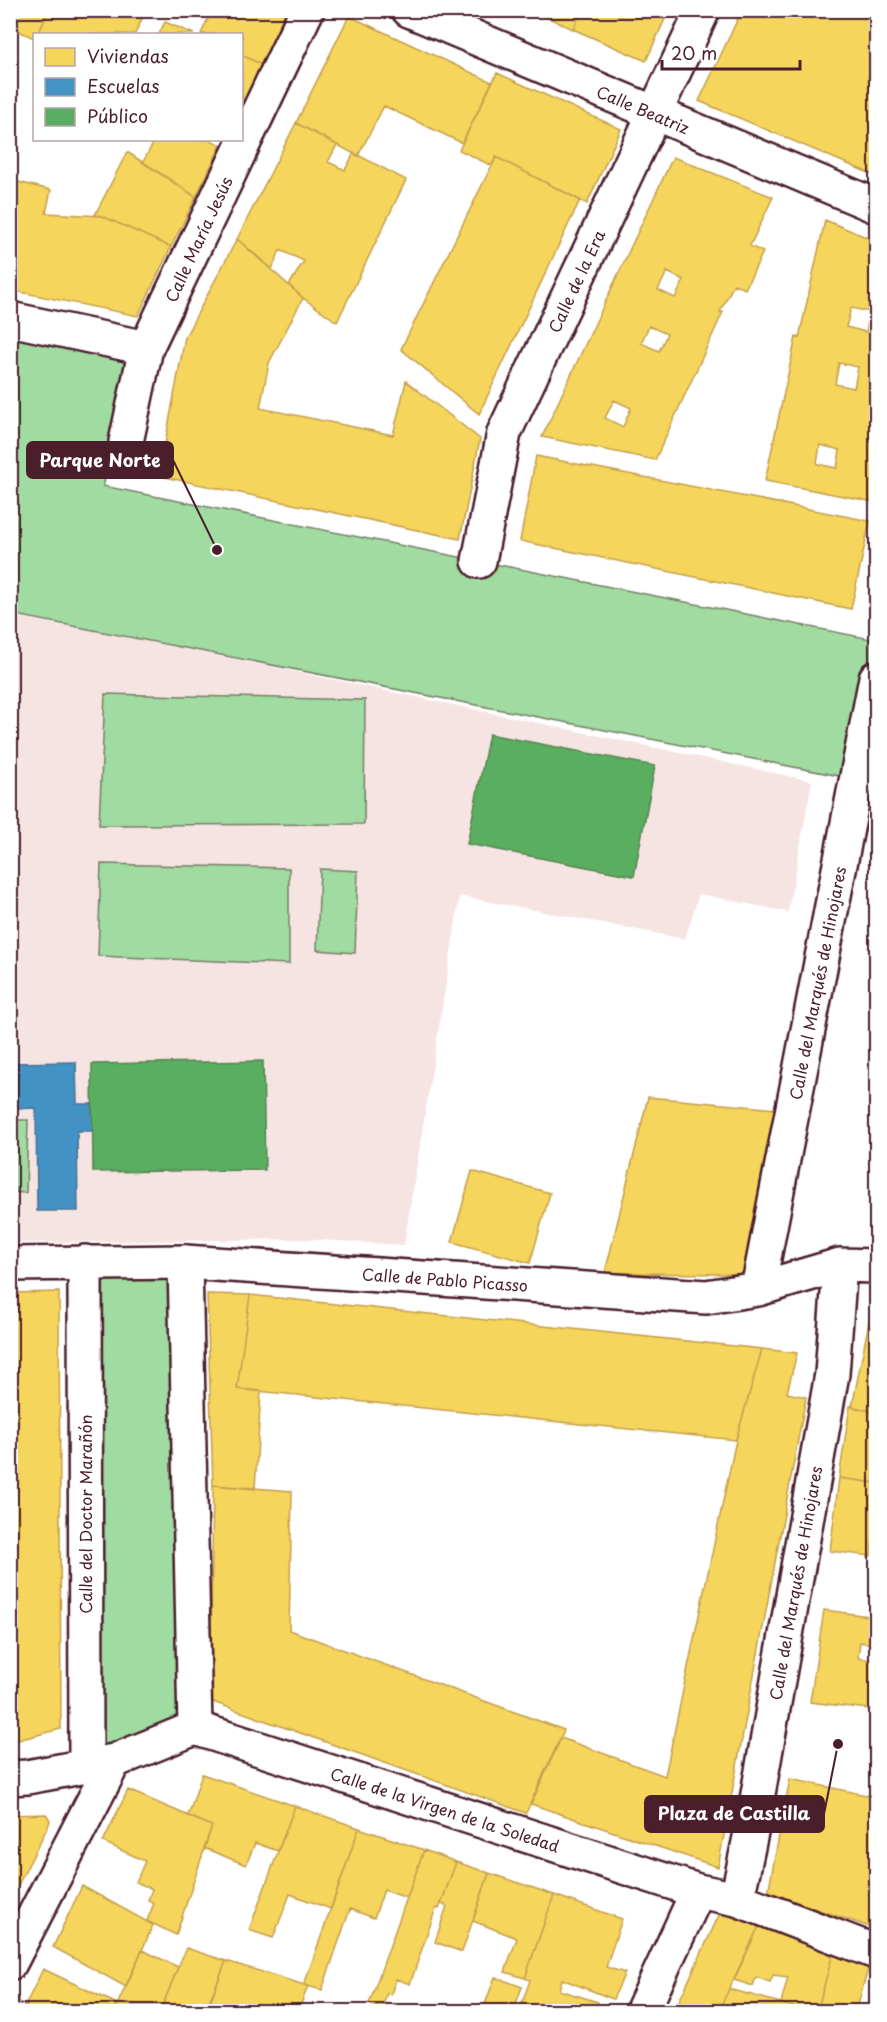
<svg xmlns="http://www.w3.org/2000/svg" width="887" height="2022" font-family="'Playpen Sans',sans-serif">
	<rect width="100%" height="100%" fill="#fff"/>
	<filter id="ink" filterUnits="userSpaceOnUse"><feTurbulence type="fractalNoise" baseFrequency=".0167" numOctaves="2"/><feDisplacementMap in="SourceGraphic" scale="12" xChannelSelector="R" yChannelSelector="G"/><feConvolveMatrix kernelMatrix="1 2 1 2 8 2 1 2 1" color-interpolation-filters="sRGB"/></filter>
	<g filter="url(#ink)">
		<path fill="#f6e4e2" d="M10,611L812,781L788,912L699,894L685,939L460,896L404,1245L305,1239L11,1243Z"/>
		<path fill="#a0dba1" stroke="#757d66" stroke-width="1.5" d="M10,319L146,348L103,486L876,640V678L855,779L11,614Z
			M105,694L365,700L364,824L99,825Z
			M101,864L289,868V964L98,956Z
			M320,869L358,871L355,953L317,950Z
			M11,1120H28L26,1193L11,1192Z
			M98,1275H170L181,1721L98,1750Z"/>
		<path fill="#f6d55c" stroke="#c29e4d" stroke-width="1.5" fill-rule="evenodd" d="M10,10H49L38,34H34V38L10,27Z
			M49,10H121L142,19L135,34H38Z
			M212,10H288L262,65L242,55V34H201Z
			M531,10H582L573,29Z
			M582,10H669L646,61L573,29Z
			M742,10H876V176L699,101Z
			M349,16L492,82L462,143L384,106L358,156L296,123Z
			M165,22L194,34H159Z
			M242,55L262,65L242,105Z
			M497,73L621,129L587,204L496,157L492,166L459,150Z
			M296,123L337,145L328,162L345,170L354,153L406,180L337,322L303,298L289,285L304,261L280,250L272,269L237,239Z
			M155,140H211L221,145L196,197L143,162Z
			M127,152L196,197L171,247L102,216L95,215Z
			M496,157L580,200L479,414L401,349Z
			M673,157L773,197L750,246L763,252L745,289L734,284L720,312H723L655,460L542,437ZM667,272L684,280L675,298L658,290ZM649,326L667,334L659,351L641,343ZM614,400L631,408L623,427L605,418Z
			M10,180L51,190L46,213L102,216L171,247L138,316L10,290Z
			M825,220L876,241V493L875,502L765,481L796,337L799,338ZM851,308L870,312L866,332L846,327ZM839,363L858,367L854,388L835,384ZM820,445L840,450L837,468L817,464Z
			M237,239L303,298L269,363L260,408L393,435L406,381L480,439L460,539L159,476L185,337Z
			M536,456L870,521L851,609L520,541Z
			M648,1097L776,1109L745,1274L605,1273Z
			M472,1171L550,1193L530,1263L452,1242Z
			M876,1287V1412L852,1407Z
			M59,1292L61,1729L10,1742V1293Z
			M207,1294L250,1295L237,1389L261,1391L255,1489L213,1485Z
			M250,1295L762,1349L736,1440L237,1389Z
			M762,1349L797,1353L787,1393L806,1397L718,1867L531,1804L561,1738L665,1776L736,1440Z
			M850,1406L876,1412V1483L839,1478Z
			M839,1478L876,1483V1510L871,1556L830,1551Z
			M213,1485L292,1491L289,1630L564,1730L526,1813L210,1701Z
			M824,1610L876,1617V1645L860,1642L858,1658L876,1661V1710L810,1702Z
			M202,1774L295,1806L278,1851L255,1843L246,1865L204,1848L212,1826L188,1816Z
			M790,1779L876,1797V1929L768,1893Z
			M128,1790L212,1826L176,1935L147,1921L154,1903L148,1900L152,1889L136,1882L145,1861L103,1842Z
			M295,1806L359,1828L331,1909L290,1894L273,1938L249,1930Z
			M46,1814L50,1820L49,1824L10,1901V1815Z
			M359,1828L424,1850L407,1898L384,1890L374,1918L350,1909L322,1990L304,1985Z
			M424,1850L456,1862L439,1909L436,1908L410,1984L396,1979L391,1994L387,1993L382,2009L369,2004Z
			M456,1862L489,1873L462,1952L435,1942L447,1906L441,1904Z
			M489,1873L554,1895L525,1978L505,1972L517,1938L473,1921Z
			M82,1886L153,1925L126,1987L53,1947Z
			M554,1895L622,1919L606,1967L625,1973L613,1999L562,1979L559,1990L598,2002L594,2012H519L530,1980L525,1978Z
			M720,1913L759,1926L718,2012H674Z
			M759,1926L833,1953L817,2012H809L781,2003L788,1977L773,1975L770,1982L756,1977L753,1986L734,1980Z
			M186,1948L226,1961L205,2012H160Z
			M142,1950L178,1967L160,2012H114Z
			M833,1953L869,1965L856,2012H817Z
			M226,1961L308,1986L298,2012H206Z
			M43,1969L117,2004L114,2012H22Z
			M495,1977L522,1987L513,2012H497L484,2007Z
			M729,1989L781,2003L809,2012H718Z"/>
		<path fill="#4393c3" stroke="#457095" stroke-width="1.5" d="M76,1062L77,1104H92L93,1131H77L78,1211H37L36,1108L10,1109V1063Z"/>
		<path fill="#5aae61" stroke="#558351" stroke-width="1.5" d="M489,734L655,766L634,876L467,844Z
			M263,1061L265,1170L93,1172L92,1064Z"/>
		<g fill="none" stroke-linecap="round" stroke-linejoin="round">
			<defs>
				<path id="pedestrian" d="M185,1262L195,1728"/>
				<path id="minor" d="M409,10L876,206
					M10,319L146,348
					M126,442L146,348L307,10
					M479,561L504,433L703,10
					M85,1262L86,1766
					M10,1264L185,1262L706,1297L758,1289L840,1265L876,1266
					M758,1289L876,678
					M10,1778L27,1777L114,1761L195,1728L698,1891L737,1899L876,1952
					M737,1899L752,1828L832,1374L840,1265
					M10,1963L114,1761
					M642,2012L698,1891"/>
			</defs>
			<use href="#pedestrian" stroke="#4a1f2b" stroke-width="38"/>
			<use href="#minor" stroke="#4a1f2b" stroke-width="38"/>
			<use href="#pedestrian" stroke="#fff" stroke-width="33"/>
			<use href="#minor" stroke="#fff" stroke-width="33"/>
		</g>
	</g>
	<g text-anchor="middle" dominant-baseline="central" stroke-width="6" stroke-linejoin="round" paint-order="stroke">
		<g font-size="16" fill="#4a1f2b" stroke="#fff">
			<text transform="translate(643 109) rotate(23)">Calle Beatriz</text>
			<text transform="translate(198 239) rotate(-65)">Calle María Jesús</text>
			<text transform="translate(576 281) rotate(-65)">Calle de la Era</text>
			<text transform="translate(817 983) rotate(-79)">Calle del Marqués de Hinojares</text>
			<text transform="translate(445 1279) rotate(4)">Calle de Pablo Picasso</text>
			<text transform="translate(85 1514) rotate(-90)">Calle del Doctor Marañón</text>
			<text transform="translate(795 1583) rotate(-80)">Calle del Marqués de Hinojares</text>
			<text transform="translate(445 1809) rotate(18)">Calle de la Virgen de la Soledad</text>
		</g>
	</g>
	<path fill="none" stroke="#4a1f2b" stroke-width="2" d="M217 550L173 460M838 1744L824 1814"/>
	<g fill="#4a1f2b" stroke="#fff" stroke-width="2">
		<circle cx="217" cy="550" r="6"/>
		<circle cx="838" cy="1744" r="6"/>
	</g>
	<g fill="#4a1f2b" stroke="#4a1f2b" stroke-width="2">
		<rect x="27" y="442" width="146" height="36" rx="6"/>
		<rect x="645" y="1796" width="179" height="36" rx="6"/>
	</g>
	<g font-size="18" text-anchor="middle" font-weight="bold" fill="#fff">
		<text x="100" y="467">Parque Norte</text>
		<text x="734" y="1820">Plaza de Castilla</text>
	</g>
	<rect width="887" height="2022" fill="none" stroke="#fff" stroke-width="36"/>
	<rect x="18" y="18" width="851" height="1986" fill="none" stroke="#4a1f2b" stroke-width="2" filter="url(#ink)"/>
	<rect x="33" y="33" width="210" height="108" fill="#ffffff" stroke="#b7a5aa" stroke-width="1.5"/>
	<rect x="45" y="48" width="30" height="18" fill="#f6d55c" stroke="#b7a5aa" stroke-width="1.5"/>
	<text x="87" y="63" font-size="18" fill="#4a1f2b">Viviendas</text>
	<rect x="45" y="78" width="30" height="18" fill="#4393c3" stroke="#b7a5aa" stroke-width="1.5"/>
	<text x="87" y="93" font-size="18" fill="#4a1f2b">Escuelas</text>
	<rect x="45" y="108" width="30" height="18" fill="#5aae61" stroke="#b7a5aa" stroke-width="1.5"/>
	<text x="87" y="123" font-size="18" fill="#4a1f2b">Público</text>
	<path d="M662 60v9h138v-9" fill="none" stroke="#4a1f2b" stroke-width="3"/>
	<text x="671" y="60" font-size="18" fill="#4a1f2b" stroke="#ffffff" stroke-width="4.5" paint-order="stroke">20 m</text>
</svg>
